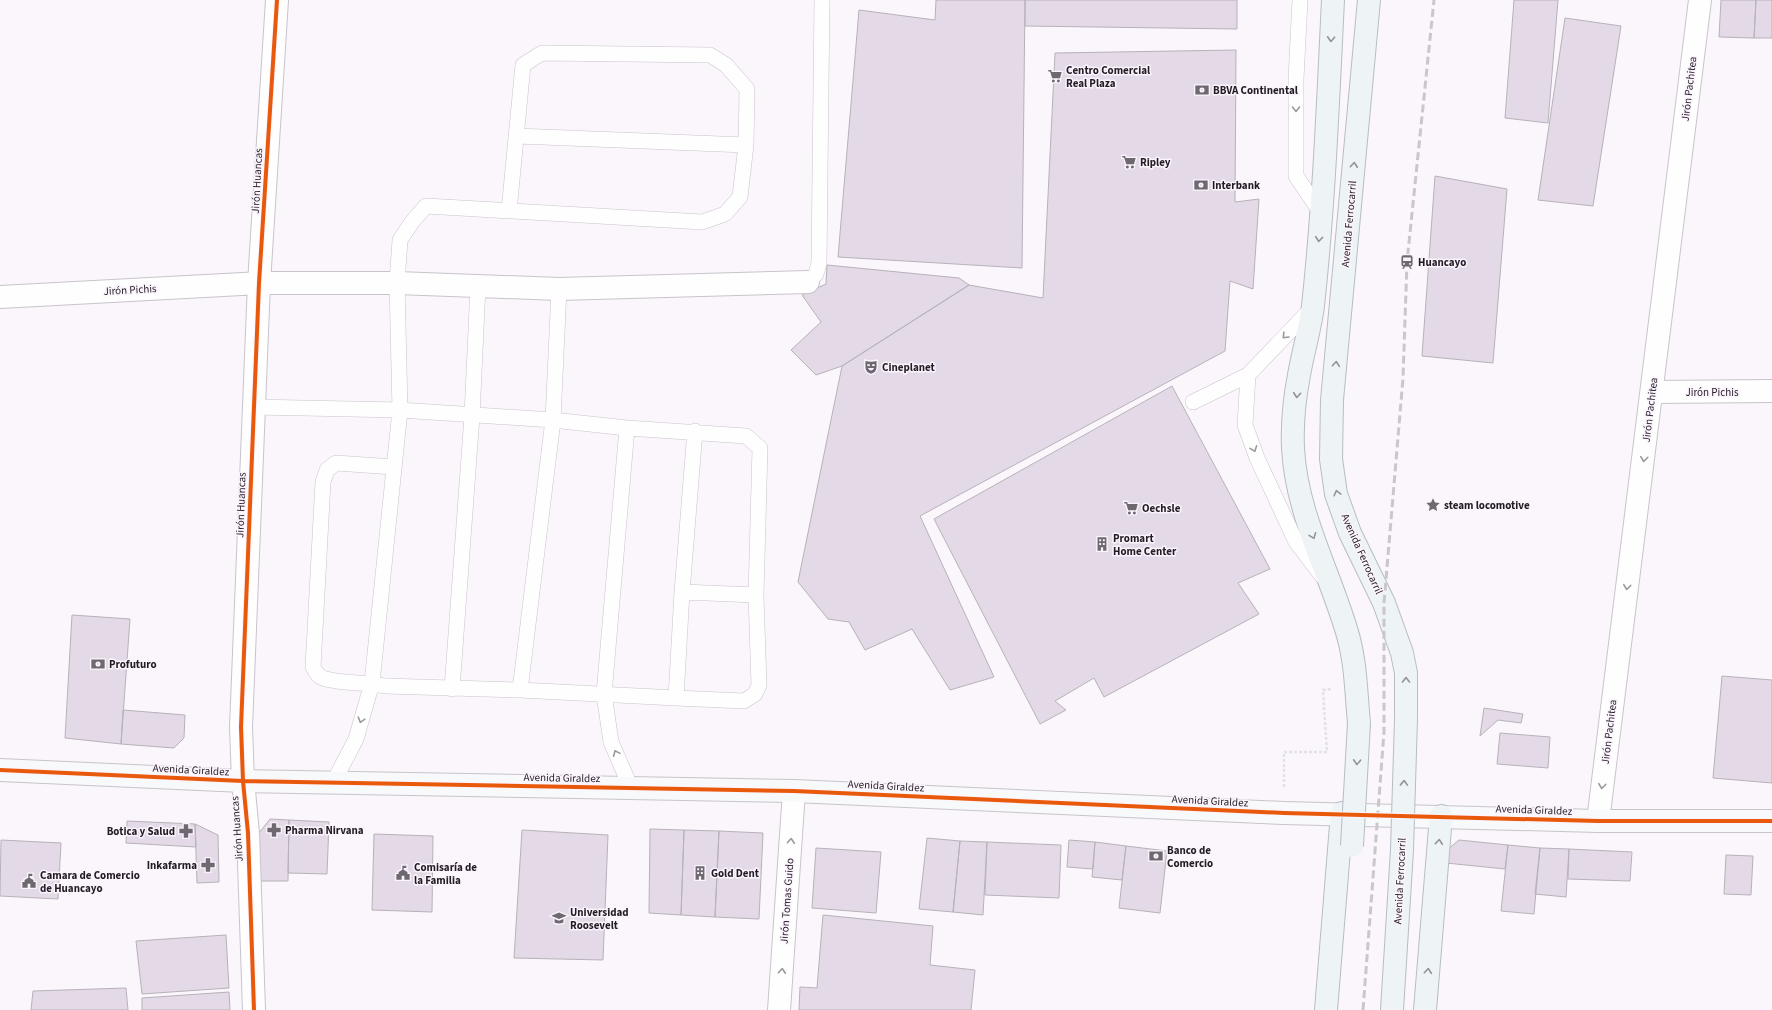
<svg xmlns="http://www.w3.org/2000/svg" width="1772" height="1010" font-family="'Source Sans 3',sans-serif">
	<rect width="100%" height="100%" fill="#faf6fb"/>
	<path fill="#e4d9e7" stroke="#b7b2b8" d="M936,0H1025L1022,268L838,257L859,10L935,20Z
		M1025,0H1237V29L1025,26Z
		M1514,0H1558L1548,123L1505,118Z
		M1721,0H1756L1754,38L1719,37Z
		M1756,0H1772V38H1754Z
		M1565,18L1621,26L1593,206L1538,200Z
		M1236,50L1235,202L1259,199L1253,289L1230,281L1225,351L920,516L994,677L950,690L912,629L865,650L849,622L828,619L798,582L842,366L969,285L1043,298L1055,53Z
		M1435,176L1507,189L1493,363L1422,356Z
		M827,265L959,278L969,285L842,366L816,375L791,350L821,322L802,295L826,284Z
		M1172,386L1270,569L1238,583L1259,614L1104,697L1094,678L1055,701L1066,710L1040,724L934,519Z
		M72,615L130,619L121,744L65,738Z
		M1722,676L1772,680V783L1713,778Z
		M1484,708L1523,714L1521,723L1498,720L1480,736Z
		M123,710L185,715L184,738L174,748L121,744Z
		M1500,733L1550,737L1548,768L1497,764Z
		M270,819L289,820L288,881H258L259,833Z
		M289,820L329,822L327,874L288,873Z
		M127,821L195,824L196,847L126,843Z
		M195,824L218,835L219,882L197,883Z
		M650,829L684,830L681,915L649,913Z
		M522,830L608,835L603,960L514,958Z
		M684,830L719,831L715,917L681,915Z
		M719,831L763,833L759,919L715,917Z
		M374,834L433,836L432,912L372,910Z
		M927,838L960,841L953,912L919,909Z
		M1,840L61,843L58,899L0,896Z
		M1069,840L1095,842L1093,869L1067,867Z
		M1459,840L1508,845L1505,869L1446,863L1447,850Z
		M960,841L987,842L983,915L953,912Z
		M987,842L1061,845L1059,898L985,895Z
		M1095,842L1126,846L1122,880L1092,877Z
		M1508,845L1540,848L1534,914L1501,911Z
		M1126,846L1167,851L1160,913L1119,908Z
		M816,848L881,852L876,913L812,908Z
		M1540,848L1569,849L1566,897L1535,894Z
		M1569,849L1632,852L1630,881L1568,879Z
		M1726,855L1753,856L1751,895L1724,894Z
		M823,915L933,926L930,965L975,970L971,1010H799L800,987L817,988Z
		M226,935L229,988L142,994L136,941Z
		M126,988L128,1010H31L33,991Z
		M229,992L230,1010H142V998Z"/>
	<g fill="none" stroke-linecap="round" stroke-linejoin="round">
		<defs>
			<path id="lane" d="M1300,0L1296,79V176L1321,213
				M517,136L746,145
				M808,282L816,274L819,263L822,0
				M1312,308L1248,375L1245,425L1257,458L1296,542L1322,576
				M1193,402L1248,375
				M254,407L400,410L397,283L400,240L412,222L426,206L702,222L725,214L740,197L746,145L747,89L726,65L710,55L542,53L523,65L509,211
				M627,428L604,694L611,742L631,788
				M682,592L695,431
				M452,689L472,416L478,286
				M520,690L553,420L559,289
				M676,698L744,701L755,694L759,685L756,595
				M333,783L356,739L372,683L400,410L553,420L627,428L746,436L760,448L756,595L682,592L676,698L520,690L385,686C366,682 345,684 326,679C319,678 316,673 313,667L323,482L327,470L336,463L394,467"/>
			<path id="street" d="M0,297L259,283H397L559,289L808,282
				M1652,392L1772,391
				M1598,821L1700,0
				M254,1010L248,833L243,781L241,727L259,283L277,0
				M779,1010L794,791"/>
			<path id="secondary" d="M0,770L243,781L794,791L1284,813L1598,821H1772"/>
			<path id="primary" d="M1333,0C1328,102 1324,204 1313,306C1310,329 1303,352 1299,375C1295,396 1292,426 1293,448C1296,512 1329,571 1347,632C1356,662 1356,692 1359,723
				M1369,0L1332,400L1331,459L1336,494L1350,533L1384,603L1402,653L1406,673V719
				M1326,1010L1342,813
				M1392,1010L1402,850
				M1425,1010L1441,816"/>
		</defs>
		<use href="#lane" stroke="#c9c4cb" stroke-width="16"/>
		<use href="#street" stroke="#c9c4cb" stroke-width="24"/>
		<use href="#secondary" stroke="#c9c4cb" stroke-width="24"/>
		<use href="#primary" stroke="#b6bdc5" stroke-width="24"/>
		<path stroke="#e2e1e3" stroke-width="2.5" stroke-dasharray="3 2" stroke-linecap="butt" d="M1284,787V752H1327L1323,690L1331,689"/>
		<use href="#lane" stroke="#fefefe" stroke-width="15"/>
		<use href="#street" stroke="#fefefe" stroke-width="22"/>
		<use href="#secondary" stroke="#f7f9fa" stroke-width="22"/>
		<use href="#primary" stroke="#eef3f6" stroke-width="22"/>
		<path stroke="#c9c7c9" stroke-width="3" stroke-dasharray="8 4" stroke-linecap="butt" d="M1363,1010L1384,732V603L1403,378L1407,262L1434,0"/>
		<defs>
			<path id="primary-bridge" d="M1352,846L1359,723
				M1402,850L1406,719"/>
		</defs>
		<use href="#primary-bridge" stroke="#b6bdc5" stroke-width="24" stroke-linecap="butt"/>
		<use href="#primary-bridge" stroke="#eef3f6" stroke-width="22"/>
		<defs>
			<path id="cycleway" d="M0,770L243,781L794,791L1284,813L1598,821H1772
				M254,1010L248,833L243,781L241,727L259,283L277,0"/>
		</defs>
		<use href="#cycleway" stroke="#fbf4fd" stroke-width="6"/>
		<use href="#cycleway" stroke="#e8590c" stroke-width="4"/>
	</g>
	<defs><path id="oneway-chevron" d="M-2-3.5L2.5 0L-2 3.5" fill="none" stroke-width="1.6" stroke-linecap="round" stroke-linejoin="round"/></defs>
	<g stroke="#939298">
		<use href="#oneway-chevron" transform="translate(1331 39) rotate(93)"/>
		<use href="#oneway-chevron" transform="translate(1354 165) rotate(-85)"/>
		<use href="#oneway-chevron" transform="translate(1319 239) rotate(95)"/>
		<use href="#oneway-chevron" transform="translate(1336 364) rotate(-85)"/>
		<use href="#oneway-chevron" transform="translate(1297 395) rotate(95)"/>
		<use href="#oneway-chevron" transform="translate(1337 493) rotate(-104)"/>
		<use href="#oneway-chevron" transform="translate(1313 536) rotate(69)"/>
		<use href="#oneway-chevron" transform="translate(1406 680) rotate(-90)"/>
		<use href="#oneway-chevron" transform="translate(1357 762) rotate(93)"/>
		<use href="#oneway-chevron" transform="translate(1404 783) rotate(-88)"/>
		<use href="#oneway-chevron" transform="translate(1439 842) rotate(-85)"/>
		<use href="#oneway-chevron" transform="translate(1428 971) rotate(-85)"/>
	</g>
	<g stroke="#9b989c">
		<use href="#oneway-chevron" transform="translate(1296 109) rotate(90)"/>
		<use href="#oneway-chevron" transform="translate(1285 336) rotate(134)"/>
		<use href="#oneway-chevron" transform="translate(1254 449) rotate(69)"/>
		<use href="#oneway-chevron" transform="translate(1644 459) rotate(97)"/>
		<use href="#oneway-chevron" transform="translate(1627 587) rotate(97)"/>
		<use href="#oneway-chevron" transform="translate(361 720) rotate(107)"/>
		<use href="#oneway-chevron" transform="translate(616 753) rotate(-114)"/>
		<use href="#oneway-chevron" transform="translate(1602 786) rotate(97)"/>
		<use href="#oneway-chevron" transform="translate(791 841) rotate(-86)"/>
		<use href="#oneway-chevron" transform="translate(782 971) rotate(-86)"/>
	</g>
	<defs>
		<symbol id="supermarket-bare" viewBox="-9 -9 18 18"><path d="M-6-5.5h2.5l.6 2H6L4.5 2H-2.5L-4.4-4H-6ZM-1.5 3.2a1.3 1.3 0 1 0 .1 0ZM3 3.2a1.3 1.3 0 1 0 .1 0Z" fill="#6e6870" stroke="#fbf4fd" stroke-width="2.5" paint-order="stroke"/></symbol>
		<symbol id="bank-bare" viewBox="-9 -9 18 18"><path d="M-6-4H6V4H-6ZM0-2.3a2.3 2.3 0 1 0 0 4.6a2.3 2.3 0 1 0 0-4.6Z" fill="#6e6870" stroke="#fbf4fd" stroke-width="2.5" paint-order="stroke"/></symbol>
		<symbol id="station-bare" viewBox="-9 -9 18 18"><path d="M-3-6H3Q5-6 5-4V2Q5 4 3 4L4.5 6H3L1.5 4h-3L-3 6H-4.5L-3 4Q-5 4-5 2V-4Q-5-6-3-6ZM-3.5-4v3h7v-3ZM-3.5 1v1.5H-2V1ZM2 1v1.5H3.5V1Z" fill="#6e6870" stroke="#fbf4fd" stroke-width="2.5" paint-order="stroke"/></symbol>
		<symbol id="theatre-bare" viewBox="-9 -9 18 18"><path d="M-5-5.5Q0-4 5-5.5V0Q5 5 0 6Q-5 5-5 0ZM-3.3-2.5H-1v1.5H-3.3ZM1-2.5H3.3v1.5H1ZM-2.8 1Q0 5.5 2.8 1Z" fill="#6e6870" stroke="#fbf4fd" stroke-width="2.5" paint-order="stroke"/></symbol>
		<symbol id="sight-bare" viewBox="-9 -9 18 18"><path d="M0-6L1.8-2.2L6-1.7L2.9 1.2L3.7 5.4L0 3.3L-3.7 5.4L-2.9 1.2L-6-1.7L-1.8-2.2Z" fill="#6e6870" stroke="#fbf4fd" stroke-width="2.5" paint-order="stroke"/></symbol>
		<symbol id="building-bare" viewBox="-9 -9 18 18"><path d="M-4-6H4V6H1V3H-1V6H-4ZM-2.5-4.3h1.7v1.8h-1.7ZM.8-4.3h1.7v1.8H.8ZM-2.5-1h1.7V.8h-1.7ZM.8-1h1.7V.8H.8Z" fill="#6e6870" stroke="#fbf4fd" stroke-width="2.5" paint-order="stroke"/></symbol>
		<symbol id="pharmacy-bare" viewBox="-9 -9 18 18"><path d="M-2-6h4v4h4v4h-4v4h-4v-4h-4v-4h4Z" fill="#6e6870" stroke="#fbf4fd" stroke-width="2.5" paint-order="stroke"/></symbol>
		<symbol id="civic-bare" viewBox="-9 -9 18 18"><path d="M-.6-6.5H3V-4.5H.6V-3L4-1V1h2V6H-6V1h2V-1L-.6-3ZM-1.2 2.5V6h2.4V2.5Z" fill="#6e6870" stroke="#fbf4fd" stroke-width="2.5" paint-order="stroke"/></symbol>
		<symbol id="university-bare" viewBox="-9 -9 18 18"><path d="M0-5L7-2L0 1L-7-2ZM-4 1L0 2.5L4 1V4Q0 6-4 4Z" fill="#6e6870" stroke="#fbf4fd" stroke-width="2.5" paint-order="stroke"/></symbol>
	</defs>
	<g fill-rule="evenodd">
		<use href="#supermarket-bare" x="1045" y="66" width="20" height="20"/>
		<use href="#bank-bare" x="1192" y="80" width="20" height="20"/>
		<use href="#supermarket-bare" x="1119" y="152" width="20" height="20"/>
		<use href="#bank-bare" x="1191" y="175" width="20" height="20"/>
		<use href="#station-bare" x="1397" y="252" width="20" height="20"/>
		<use href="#theatre-bare" x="861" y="357" width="20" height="20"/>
		<use href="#sight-bare" x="1423" y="495" width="20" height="20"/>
		<use href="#supermarket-bare" x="1121" y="498" width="20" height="20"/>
		<use href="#building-bare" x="1092" y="534" width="20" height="20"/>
		<use href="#bank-bare" x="88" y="654" width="20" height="20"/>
		<use href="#pharmacy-bare" x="264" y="820" width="20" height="20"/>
		<use href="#pharmacy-bare" x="176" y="821" width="20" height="20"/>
		<use href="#bank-bare" x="1146" y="846" width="20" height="20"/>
		<use href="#pharmacy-bare" x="198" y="855" width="20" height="20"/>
		<use href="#civic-bare" x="393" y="863" width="20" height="20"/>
		<use href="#building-bare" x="690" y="863" width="20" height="20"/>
		<use href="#civic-bare" x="19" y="871" width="20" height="20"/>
		<use href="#university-bare" x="549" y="908" width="20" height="20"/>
	</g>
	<g text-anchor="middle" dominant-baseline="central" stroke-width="3" stroke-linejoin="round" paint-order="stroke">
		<g font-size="11" font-weight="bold" fill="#231c25" stroke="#fbf4fd" text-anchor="start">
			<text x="1066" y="70">Centro Comercial<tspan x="1066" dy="13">Real Plaza</tspan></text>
			<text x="1213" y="90">BBVA Continental</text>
			<text x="1140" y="162">Ripley</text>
			<text x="1212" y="185">Interbank</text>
			<text x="1418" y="262">Huancayo</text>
			<text x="882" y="367">Cineplanet</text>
			<text x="1444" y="505">steam locomotive</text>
			<text x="1142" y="508">Oechsle</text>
			<text x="1113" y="538">Promart<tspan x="1113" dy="13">Home Center</tspan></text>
			<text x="109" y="664">Profuturo</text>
			<text x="285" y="830">Pharma Nirvana</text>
			<text x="175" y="831" text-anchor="end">Botica y Salud</text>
			<text x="1167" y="850">Banco de<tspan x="1167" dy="13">Comercio</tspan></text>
			<text x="197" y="865" text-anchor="end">Inkafarma</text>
			<text x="414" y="867">Comisaría de<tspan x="414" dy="13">la Familia</tspan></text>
			<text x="711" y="873">Gold Dent</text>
			<text x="40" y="875">Camara de Comercio<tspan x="40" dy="13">de Huancayo</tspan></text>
			<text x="570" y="912">Universidad<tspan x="570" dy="13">Roosevelt</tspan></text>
		</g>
		<g font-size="11" fill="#231c25" stroke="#fbf4fd">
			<text transform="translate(1689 89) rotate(-83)">Jirón Pachitea</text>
			<text transform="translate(257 181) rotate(-87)">Jirón Huancas</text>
			<text transform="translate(1349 224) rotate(-85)">Avenida Ferrocarril</text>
			<text transform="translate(130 290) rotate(-3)">Jirón Pichis</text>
			<text x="1712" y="392">Jirón Pichis</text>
			<text transform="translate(1650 410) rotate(-83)">Jirón Pachitea</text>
			<text transform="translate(241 505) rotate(-88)">Jirón Huancas</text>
			<text transform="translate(1362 554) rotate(66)">Avenida Ferrocarril</text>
			<text transform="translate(1609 732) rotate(-83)">Jirón Pachitea</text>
			<text transform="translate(191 770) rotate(3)">Avenida Giraldez</text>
			<text transform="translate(562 778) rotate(1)">Avenida Giraldez</text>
			<text transform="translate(886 786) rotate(3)">Avenida Giraldez</text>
			<text transform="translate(1210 801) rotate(3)">Avenida Giraldez</text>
			<text transform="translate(1534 810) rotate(2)">Avenida Giraldez</text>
			<text transform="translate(237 829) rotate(-94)">Jirón Huancas</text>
			<text transform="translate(1400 881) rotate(-87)">Avenida Ferrocarril</text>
			<text transform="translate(787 901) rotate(-86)">Jirón Tomas Guido</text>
		</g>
	</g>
</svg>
